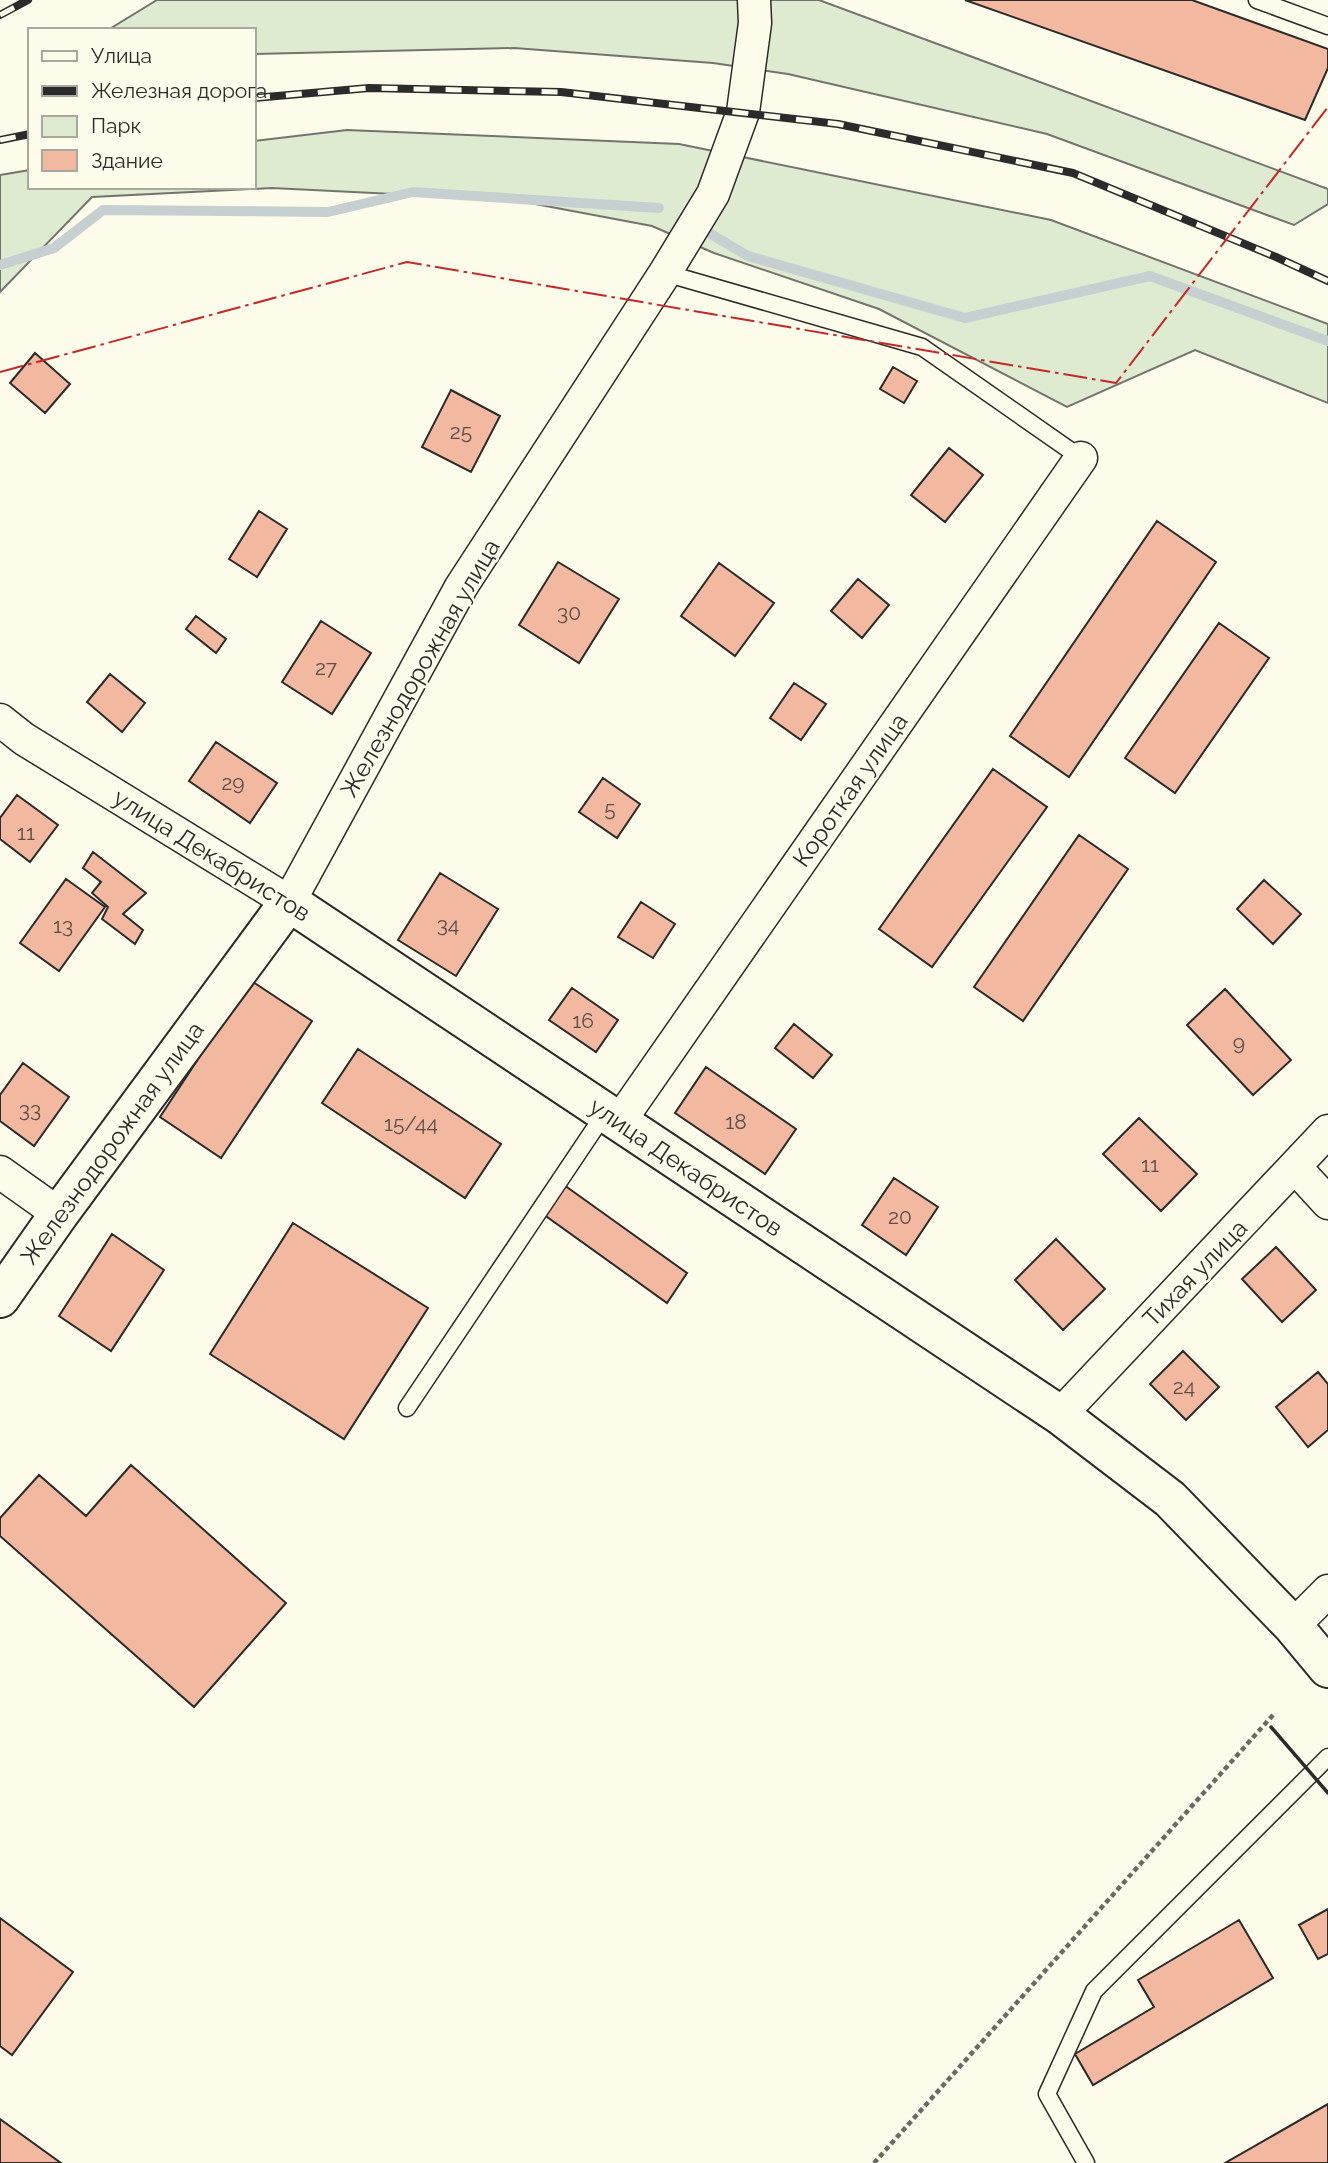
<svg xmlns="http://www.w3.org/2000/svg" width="1328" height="2163" font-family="Raleway,sans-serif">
	<rect width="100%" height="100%" fill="#fdfbea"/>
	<path fill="#deebd1" stroke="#74746e" stroke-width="2" d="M157,0H819L1328,189V204L1294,225L1047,134L788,74L713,63L514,48L254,54V30H108Z
		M347,130L679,144L1051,220L1328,324V403L1195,350L1067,407L879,309L714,253L652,226L514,200L272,188L92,197L0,292V175L30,170V187H254V141Z"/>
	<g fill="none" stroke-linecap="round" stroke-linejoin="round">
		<path stroke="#c7d0d0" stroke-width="10" d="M704,230L748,256L965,318L1150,276L1328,341
			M0,265L54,248L103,210L328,212L413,192L659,208"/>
	</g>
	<path fill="#f2b8a0" stroke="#2b2b2b" stroke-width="2" d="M965,0H1192L1328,49V68L1305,120Z
		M35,353L70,384L45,413L10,383Z
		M893,367L917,381L904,403L880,389Z
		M451,390L500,416L471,472L422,447Z
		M949,448L983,475L945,522L911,495Z
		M259,511L287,529L257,577L229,559Z
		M1157,521L1216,562L1069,777L1010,736Z
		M558,562L619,599L579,663L519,625Z
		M719,563L774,603L735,656L681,616Z
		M858,579L889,605L862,638L831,611Z
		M196,616L226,639L216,653L186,629Z
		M321,621L371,653L332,714L282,682Z
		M1219,623L1269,658L1175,793L1125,758Z
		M110,674L145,703L122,732L87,702Z
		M794,683L826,704L801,740L770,718Z
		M216,742L277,783L250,823L189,781Z
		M993,769L1047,807L932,967L879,929Z
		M603,778L640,804L617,838L579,812Z
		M17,795L58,825L30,862L0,839V818Z
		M1079,835L1128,869L1023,1021L974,987Z
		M93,852L146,893L123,914L143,930L135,944L102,919L108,907L92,893L101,882L83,868Z
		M440,873L498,909L456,976L398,940Z
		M66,879L105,907L59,971L20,943Z
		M1264,880L1301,914L1273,944L1237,909Z
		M641,902L675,924L653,958L618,937Z
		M250,980L312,1021L221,1158L160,1117Z
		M572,988L618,1020L596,1052L549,1020Z
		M1225,989L1291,1060L1253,1095L1187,1025Z
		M794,1024L832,1055L813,1078L775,1048Z
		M358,1049L501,1144L465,1198L322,1103Z
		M23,1063L69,1097L34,1146L0,1121V1095Z
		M706,1067L796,1129L765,1174L675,1113Z
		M1139,1118L1197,1174L1161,1211L1103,1154Z
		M894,1178L938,1207L906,1255L862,1225Z
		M564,1185L687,1273L667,1303L543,1214Z
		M293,1223L428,1308L344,1439L210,1354Z
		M112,1234L164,1270L111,1351L59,1316Z
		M1056,1239L1105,1289L1063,1330L1015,1280Z
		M1276,1247L1316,1290L1282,1322L1242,1279Z
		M1183,1351L1219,1387L1186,1420L1150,1384Z
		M1318,1372L1328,1384V1430L1308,1447L1276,1407Z
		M131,1465L286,1603L194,1707L0,1536V1518L39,1475L86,1516Z
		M1328,1909V1954L1318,1959L1299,1925Z
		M0,1918L73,1972L12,2055L0,2046Z
		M1239,1920L1273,1978L1093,2085L1075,2054L1154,2007L1138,1980Z
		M1328,2104V2163H1225Z
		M0,2119L61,2163H0Z"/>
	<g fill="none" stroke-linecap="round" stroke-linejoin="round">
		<defs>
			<path id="service" d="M1257,0L1328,26
				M665,273L922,347L1081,458
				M407,1408L605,1113
				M1086,2163L1047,2094L1094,1991L1328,1757"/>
			<path id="minor" d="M0,720L24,739L289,902L461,587L665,273L713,194L743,112L755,23L754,0
				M619,1122L1081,458
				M1295,1167L1328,1203
				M0,1172L59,1214
				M1060,1415L1328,1131
				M1293,1626L1328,1591"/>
			<path id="tertiary" d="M0,1298L59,1214L289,902L1060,1415L1170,1499L1293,1626L1328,1668"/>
		</defs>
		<use href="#service" stroke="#2b2b2b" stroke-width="19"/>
		<use href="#minor" stroke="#2b2b2b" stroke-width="35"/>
		<use href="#tertiary" stroke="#2b2b2b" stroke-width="42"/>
		<path stroke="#6a6964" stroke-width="4.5" stroke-dasharray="5 3.5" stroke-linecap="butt" d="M874,2163L1273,1715"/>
		<use href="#service" stroke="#fdfbea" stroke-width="16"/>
		<use href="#minor" stroke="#fdfbea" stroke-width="32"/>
		<use href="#tertiary" stroke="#fdfbea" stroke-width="38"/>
		<defs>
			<path id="rail" d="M0,15L28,0
				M254,98L369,88L561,92L838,124L1073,173L1276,257L1328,281
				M0,140L30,134"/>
		</defs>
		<use href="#rail" stroke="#2b2b2b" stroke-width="8"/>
		<use href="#rail" stroke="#fdfbea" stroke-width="5" stroke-dasharray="16" stroke-linecap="butt"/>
		<path stroke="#2b2b2b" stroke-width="3.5" d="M1271,1727L1328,1793"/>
		<path stroke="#c62828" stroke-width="2" stroke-dasharray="24 5 3.5 5" stroke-linecap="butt" d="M0,372L407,262L1116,383L1328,107"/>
	</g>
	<g text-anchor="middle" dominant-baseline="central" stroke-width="5" stroke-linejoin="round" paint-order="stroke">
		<g font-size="21" fill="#5d4e48">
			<text x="461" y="431">25</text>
			<text x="569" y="612">30</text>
			<text x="326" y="667">27</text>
			<text x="233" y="782">29</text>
			<text x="610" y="808">5</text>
			<text x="26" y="832">11</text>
			<text x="448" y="924">34</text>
			<text x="63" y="925">13</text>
			<text x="583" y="1020">16</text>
			<text x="1239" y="1042">9</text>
			<text x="30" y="1109">33</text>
			<text x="736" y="1121">18</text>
			<text x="411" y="1123">15/44</text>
			<text x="1150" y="1164">11</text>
			<text x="900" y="1216">20</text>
			<text x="1184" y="1386">24</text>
		</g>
		<g font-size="24" fill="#2b2b2b" stroke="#fdfbea">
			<text transform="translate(420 668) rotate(-60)">Железнодорожная улица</text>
			<text transform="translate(850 790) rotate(-55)">Короткая улица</text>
			<text transform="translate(212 855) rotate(32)">улица Декабристов</text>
			<text transform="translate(112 1143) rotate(-54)">Железнодорожная улица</text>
			<text transform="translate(686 1167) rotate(34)">улица Декабристов</text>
			<text transform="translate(1195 1273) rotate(-46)">Тихая улица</text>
		</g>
	</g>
	<rect x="28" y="28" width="228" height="161" fill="#fdfbea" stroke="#a9a89e" stroke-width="2"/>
	<rect x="42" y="51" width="35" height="10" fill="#fdfbea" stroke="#a9a89e" stroke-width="2"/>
	<text x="91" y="63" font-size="21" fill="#2b2b2b">Улица</text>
	<rect x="42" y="86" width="35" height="10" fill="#2b2b2b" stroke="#a9a89e" stroke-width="2"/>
	<text x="91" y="98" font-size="21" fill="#2b2b2b">Железная дорога</text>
	<rect x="42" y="116" width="35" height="21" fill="#deebd1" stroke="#a9a89e" stroke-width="2"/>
	<text x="91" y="133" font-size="21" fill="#2b2b2b">Парк</text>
	<rect x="42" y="150" width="35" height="21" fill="#f2b8a0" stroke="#a9a89e" stroke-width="2"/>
	<text x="91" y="168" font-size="21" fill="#2b2b2b">Здание</text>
</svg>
